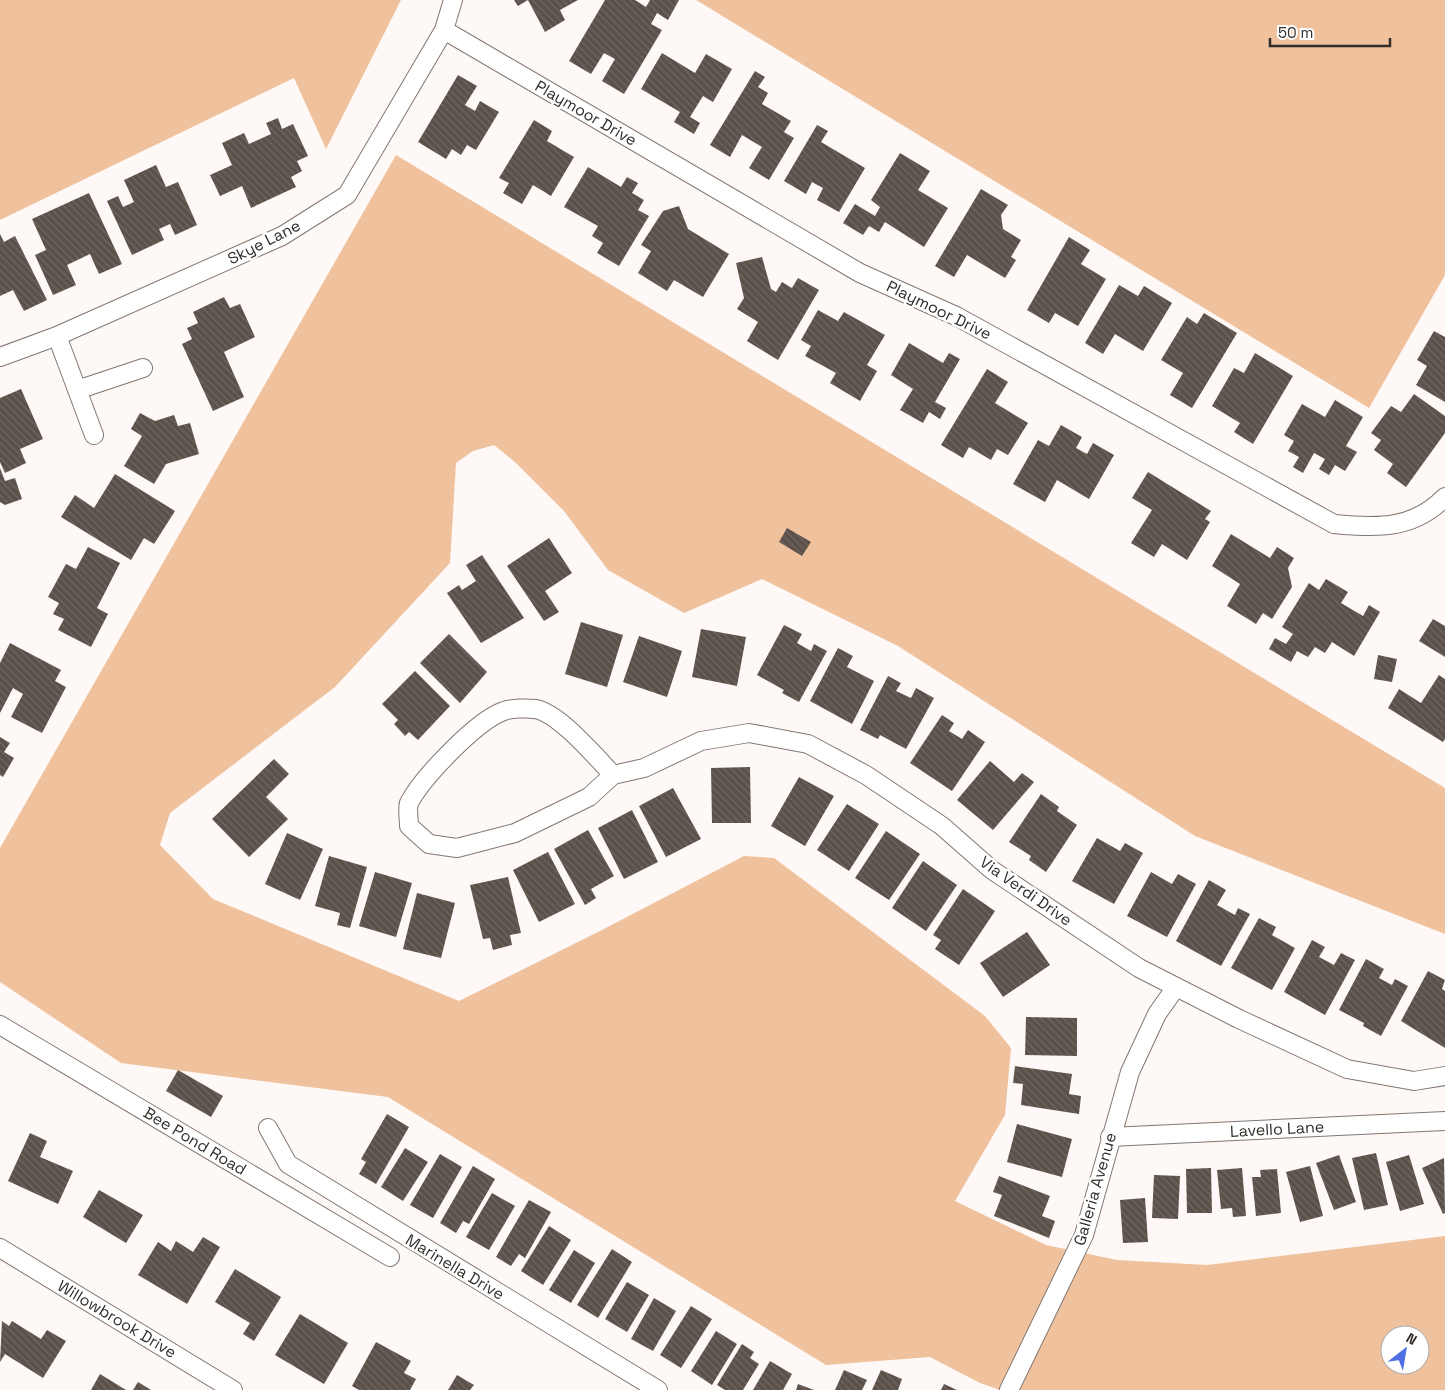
<svg xmlns="http://www.w3.org/2000/svg" width="1445" height="1390" font-family="'Space Grotesk',sans-serif">
	<defs>
		<pattern id="building-back-hatch" width="6" height="6" patternUnits="userSpaceOnUse" patternTransform="scale(1.25)"><rect width="6" height="6" fill="#5b514a"/><path d="M-1 5l2 2M0 0l6 6M5-1l2 2" fill="none" stroke="#6f6761"/></pattern>
	</defs>
	<rect width="100%" height="100%" fill="#fef9f6"/>
	<path fill="#f0c19d" fill-rule="evenodd" d="M0,0H401L326,149L294,78L0,220Z
		M696,0H1445V275L1369,408Z
		M396,155L1445,788V934L1195,836L898,646L762,579L684,613L608,570L564,511L516,463L494,445L473,451L456,463L450,563L335,687L170,813L160,845L213,899L459,1001L600,931L744,856L774,858L985,1016L1011,1048L1005,1115L955,1201L1046,1245L1117,1260L1207,1265L1445,1236V1390H1000L980,1383L930,1357L826,1365L388,1097L121,1063L0,982V848ZM1390,1335H1420V1365H1390Z"/>
	<path fill="url(#building-back-hatch)" d="M514,0H578L560,10L565,20L545,32L528,0L518,6Z
		M605,0H635L646,7L650,0H679L668,20L657,13L651,24L662,30L624,94L602,81L615,59L604,53L591,74L569,61Z
		M662,53L695,73L706,54L732,69L713,102L703,96L690,117L700,123L694,134L674,122L680,112L641,89Z
		M755,71L765,77L758,87L768,93L762,104L791,121L784,132L794,138L769,180L749,168L762,147L742,135L730,157L710,145Z
		M458,75L477,86L465,105L475,111L480,101L499,112L476,150L467,145L461,155L452,149L446,159L418,142Z
		M278,118L282,129L293,124L308,156L297,161L302,171L291,177L296,187L251,208L242,186L220,196L210,175L232,165L222,143L244,133L249,144L271,134L266,123Z
		M534,120L552,131L547,141L574,157L551,196L533,185L522,204L503,193L509,183L499,178Z
		M817,125L828,131L821,142L865,168L839,212L817,200L823,188L812,182L806,194L784,181Z
		M900,153L930,171L918,190L948,208L924,247L885,222L879,232L869,226L863,235L843,223L855,204L875,216L880,207L871,200Z
		M156,165L166,187L178,182L197,225L175,235L170,224L159,229L164,240L132,255L107,201L118,196L123,207L134,202L124,180Z
		M588,167L621,187L627,177L638,183L632,193L644,200L638,210L649,216L619,266L597,253L603,243L592,236L598,226L564,207Z
		M981,189L1008,205L1001,215L1003,229L1021,240L1011,257L1016,260L1005,278L967,255L954,277L935,266Z
		M89,193L122,264L99,274L90,254L67,265L76,285L53,295L35,255L46,250L32,219Z
		M679,206L688,229L729,254L703,297L674,280L667,291L638,273L651,251L641,245L663,211Z
		M0,234L4,242L15,236L47,300L24,311L13,290L0,296Z
		M1069,237L1090,250L1081,264L1106,279L1078,326L1055,313L1049,323L1027,310Z
		M762,257L771,289L776,292L782,282L792,288L798,278L819,290L778,360L747,341L758,322L737,309L744,298L736,263Z
		M1119,285L1138,296L1144,286L1172,303L1143,351L1115,334L1103,354L1085,343Z
		M224,297L230,308L240,304L255,337L224,352L244,397L213,411L182,344L192,339L187,328L198,323L193,312Z
		M818,310L838,321L844,312L885,335L867,365L877,371L860,401L830,383L836,373L805,356L811,346L801,340Z
		M1204,313L1237,333L1192,408L1170,395L1183,373L1161,360L1187,317L1197,324Z
		M1434,331L1445,337V402L1416,385L1427,366L1417,360Z
		M909,343L943,363L949,353L960,359L935,402L946,408L940,419L929,412L923,423L900,410L913,389L891,375Z
		M1255,353L1293,376L1253,444L1234,432L1240,423L1212,406L1234,368L1244,373Z
		M987,369L1008,382L995,403L1028,423L1008,455L997,449L991,460L969,447L963,458L941,445Z
		M21,389L43,439L20,449L26,463L5,473L0,462V398Z
		M1414,394L1445,416V433L1406,487L1387,473L1393,464L1374,450L1381,440L1371,433L1391,406L1401,412Z
		M1335,400L1363,417L1346,446L1357,452L1345,471L1335,465L1329,475L1319,469L1325,459L1314,453L1303,473L1293,467L1299,457L1288,451L1294,441L1284,435L1302,404L1325,417Z
		M140,413L155,421L174,415L178,426L190,423L199,454L166,464L154,484L124,466L142,436L131,429Z
		M1061,425L1082,437L1076,448L1087,454L1093,443L1114,455L1089,499L1057,480L1045,502L1013,484L1038,440L1049,446Z
		M0,468L5,481L15,478L22,499L5,505L0,502Z
		M1148,472L1211,511L1205,519L1210,522L1187,560L1162,544L1154,557L1131,543L1152,510L1132,498Z
		M115,474L175,511L154,544L144,538L131,560L61,517L75,495L94,508Z
		M787,528L811,542L802,556L779,542Z
		M1231,534L1270,558L1277,547L1294,558L1288,568L1292,587L1272,619L1263,613L1256,624L1227,606L1240,584L1212,566Z
		M549,538L572,573L545,591L559,612L544,621L507,566Z
		M88,547L120,563L97,608L108,614L91,647L58,630L64,619L53,614L59,603L48,597L66,564L76,569Z
		M482,555L524,618L481,643L447,593L459,585L462,590L476,581L466,565Z
		M1326,579L1348,592L1341,603L1363,616L1369,605L1380,612L1354,656L1332,642L1325,653L1315,647L1308,657L1297,651L1291,662L1269,649L1275,638L1286,644L1293,634L1282,627L1309,583L1319,590Z
		M1433,619L1445,626V657L1419,641Z
		M581,622L623,635L607,687L565,674Z
		M784,625L802,634L797,643L811,651L814,644L827,651L799,702L782,693L784,690L757,675Z
		M701,629L746,637L737,686L692,677Z
		M449,634L487,672L460,703L420,663Z
		M639,636L682,651L667,697L623,682Z
		M10,643L61,670L55,681L66,687L42,733L11,717L23,694L13,688L0,713V663Z
		M838,648L853,656L847,667L874,681L852,724L810,701Z
		M1378,655L1397,659L1392,682L1374,679Z
		M415,671L450,706L418,740L409,732L405,736L394,724L398,720L382,704Z
		M1439,675L1445,679V739L1443,742L1388,708L1399,689L1421,703Z
		M888,676L901,683L896,691L911,698L916,688L934,698L906,749L880,735L878,739L860,730Z
		M942,715L954,723L949,731L962,739L968,730L985,742L952,791L910,763Z
		M0,737L10,743L4,752L14,758L3,777L0,775Z
		M274,759L289,774L266,797L288,819L249,857L212,819Z
		M990,761L1014,782L1022,773L1034,782L993,830L957,800Z
		M750,767L751,823H712L711,768Z
		M799,777L834,796L805,846L771,826Z
		M673,788L701,839L666,857L639,806Z
		M1041,794L1059,807L1057,811L1077,825L1046,872L1029,860L1031,856L1009,842Z
		M847,804L879,824L849,871L817,850Z
		M632,810L658,862L624,879L598,828Z
		M588,830L614,876L591,889L596,898L585,905L554,849Z
		M886,831L920,854L889,900L855,878Z
		M287,833L323,849L300,900L265,884Z
		M1097,838L1120,851L1125,843L1143,853L1114,904L1072,881Z
		M548,852L575,904L539,922L513,870Z
		M329,856L367,867L350,928L337,925L340,913L315,906Z
		M923,861L957,885L926,931L892,908Z
		M375,872L412,883L396,937L359,926Z
		M1151,872L1172,884L1178,874L1196,884L1167,937L1127,916Z
		M508,877L521,933L510,935L512,945L493,950L490,938L483,939L470,885Z
		M1209,880L1226,890L1217,905L1235,915L1238,908L1250,914L1221,966L1176,941Z
		M963,889L995,911L959,965L935,949L941,940L933,935Z
		M417,893L455,903L441,958L403,949Z
		M1259,918L1276,927L1272,935L1295,948L1272,990L1231,968Z
		M1027,932L1050,965L1003,997L980,963Z
		M1312,940L1325,947L1319,957L1334,965L1341,953L1355,960L1325,1015L1284,992Z
		M1366,959L1384,969L1379,978L1392,985L1395,979L1408,986L1381,1036L1363,1026L1364,1023L1339,1010Z
		M1428,971L1445,980L1442,989L1445,991V1048L1401,1021Z
		M1026,1017L1077,1018V1056L1025,1055Z
		M1015,1066L1072,1074L1069,1094L1081,1096L1079,1114L1021,1105L1023,1084L1013,1083Z
		M178,1070L223,1096L211,1117L166,1091Z
		M387,1114L409,1127L376,1184L359,1174L366,1162L361,1159Z
		M1017,1124L1072,1139L1062,1177L1007,1162Z
		M30,1133L47,1141L40,1157L73,1171L58,1204L8,1181Z
		M405,1148L428,1162L403,1201L381,1187Z
		M1376,1153L1388,1205L1364,1210L1352,1158Z
		M440,1154L462,1167L433,1218L410,1205Z
		M1339,1155L1356,1202L1334,1210L1316,1163Z
		M1409,1155L1424,1204L1400,1211L1386,1162Z
		M1444,1158L1445,1213L1443,1214L1422,1168Z
		M473,1166L495,1179L469,1224L463,1221L456,1233L440,1223Z
		M1310,1166L1323,1216L1300,1222L1286,1172Z
		M1211,1168L1212,1213H1187L1186,1169Z
		M1242,1168L1246,1216L1233,1217L1232,1208L1221,1209L1217,1170Z
		M1277,1169L1281,1213L1256,1216L1252,1177H1261L1260,1170Z
		M1154,1175L1180,1176L1178,1219L1152,1218Z
		M999,1176L1050,1196L1042,1216L1055,1221L1049,1238L994,1216L1002,1195L993,1192Z
		M99,1190L143,1215L126,1243L83,1217Z
		M492,1193L515,1206L489,1250L466,1237Z
		M1145,1198L1148,1242L1123,1243L1120,1200Z
		M529,1200L551,1212L525,1258L519,1254L511,1266L496,1257Z
		M549,1226L571,1240L543,1285L521,1271Z
		M203,1237L220,1247L187,1304L138,1275L158,1242L171,1251L176,1241L193,1252Z
		M612,1249L632,1262L598,1318L577,1305Z
		M574,1250L595,1263L571,1303L549,1290Z
		M235,1269L281,1297L254,1341L243,1334L250,1323L215,1302Z
		M627,1282L649,1295L627,1332L605,1319Z
		M654,1298L676,1311L653,1351L631,1339Z
		M691,1306L712,1319L681,1368L660,1355Z
		M300,1314L348,1343L324,1384L275,1355Z
		M2,1321L9,1326L12,1321L41,1339L47,1330L66,1341L43,1378L5,1354L0,1362Z
		M716,1331L737,1344L712,1385L691,1371Z
		M376,1342L411,1361L404,1373L416,1379L410,1390H359L352,1386Z
		M742,1344L754,1352L750,1358L759,1364L743,1390H725L717,1385Z
		M770,1361L792,1374L783,1390H753Z
		M844,1370L867,1380L862,1390H835Z
		M881,1370L902,1379L898,1390H872Z
		M100,1374L126,1390H91Z
		M457,1375L474,1385L470,1390H448Z
		M138,1382L151,1390H133Z
		M798,1384L814,1390H796Z
		M944,1384L957,1390H941Z"/>
	<g fill="none" stroke-linecap="round" stroke-linejoin="round">
		<defs>
			<path id="minor" d="M444,30L860,273L956,316L1334,524C1376,528 1413,530 1445,497
				M57,336L94,435
				M0,357L57,336L282,236L347,195L444,30L453,0
				M77,390L143,368
				M613,775C597,758 558,712 535,709C527,708 512,708 504,711C477,720 422,778 409,803C407,809 409,819 409,826L429,844L457,848L515,833L589,797L613,775L644,768L701,741L749,733L808,744L866,775L942,826L992,870L1139,968L1239,1019L1347,1069L1414,1081L1445,1076
				M0,1025L390,1257
				M268,1128L288,1164L658,1390
				M1110,1137L1445,1121
				M0,1248L233,1390
				M1009,1390L1084,1235L1130,1072L1157,1014L1176,987"/>
		</defs>
		<use href="#minor" stroke="#817770" stroke-width="20"/>
		<use href="#minor" stroke="#fff" stroke-width="18"/>
	</g>
	<g text-anchor="middle" dominant-baseline="central" stroke-width="5" stroke-linejoin="round" paint-order="stroke">
		<g font-size="16" fill="#312d29" stroke="#fff">
			<text transform="translate(586 113) rotate(30)">Playmoor Drive</text>
			<text transform="translate(264 242) rotate(-27)">Skye Lane</text>
			<text transform="translate(939 310) rotate(26)">Playmoor Drive</text>
			<text transform="translate(1026 891) rotate(35)">Via Verdi Drive</text>
			<text transform="translate(1277 1129) rotate(-3)">Lavello Lane</text>
			<text transform="translate(195 1141) rotate(31)">Bee Pond Road</text>
			<text transform="translate(1095 1189) rotate(-74)">Galleria Avenue</text>
			<text transform="translate(455 1267) rotate(31)">Marinella Drive</text>
			<text transform="translate(117 1319) rotate(31)">Willowbrook Drive</text>
		</g>
	</g>
	<g transform="translate(1405 1350) rotate(31)"><circle r="24" fill="#ffffff" stroke="#adaba9"/>
	<path d="M0-4L9 19L0 12L-9 19Z" fill="#5170e5"/>
	<text y="-8" font-size="14" font-weight="bold" text-anchor="middle" fill="#312d29">N</text>
	</g>
	<path d="M1270 38v8h120v-8" fill="none" stroke="#312d29" stroke-width="2.5"/>
	<text x="1278" y="38" font-size="15" fill="#312d29" stroke="#ffffff" stroke-width="4" paint-order="stroke">50 m</text>
</svg>
